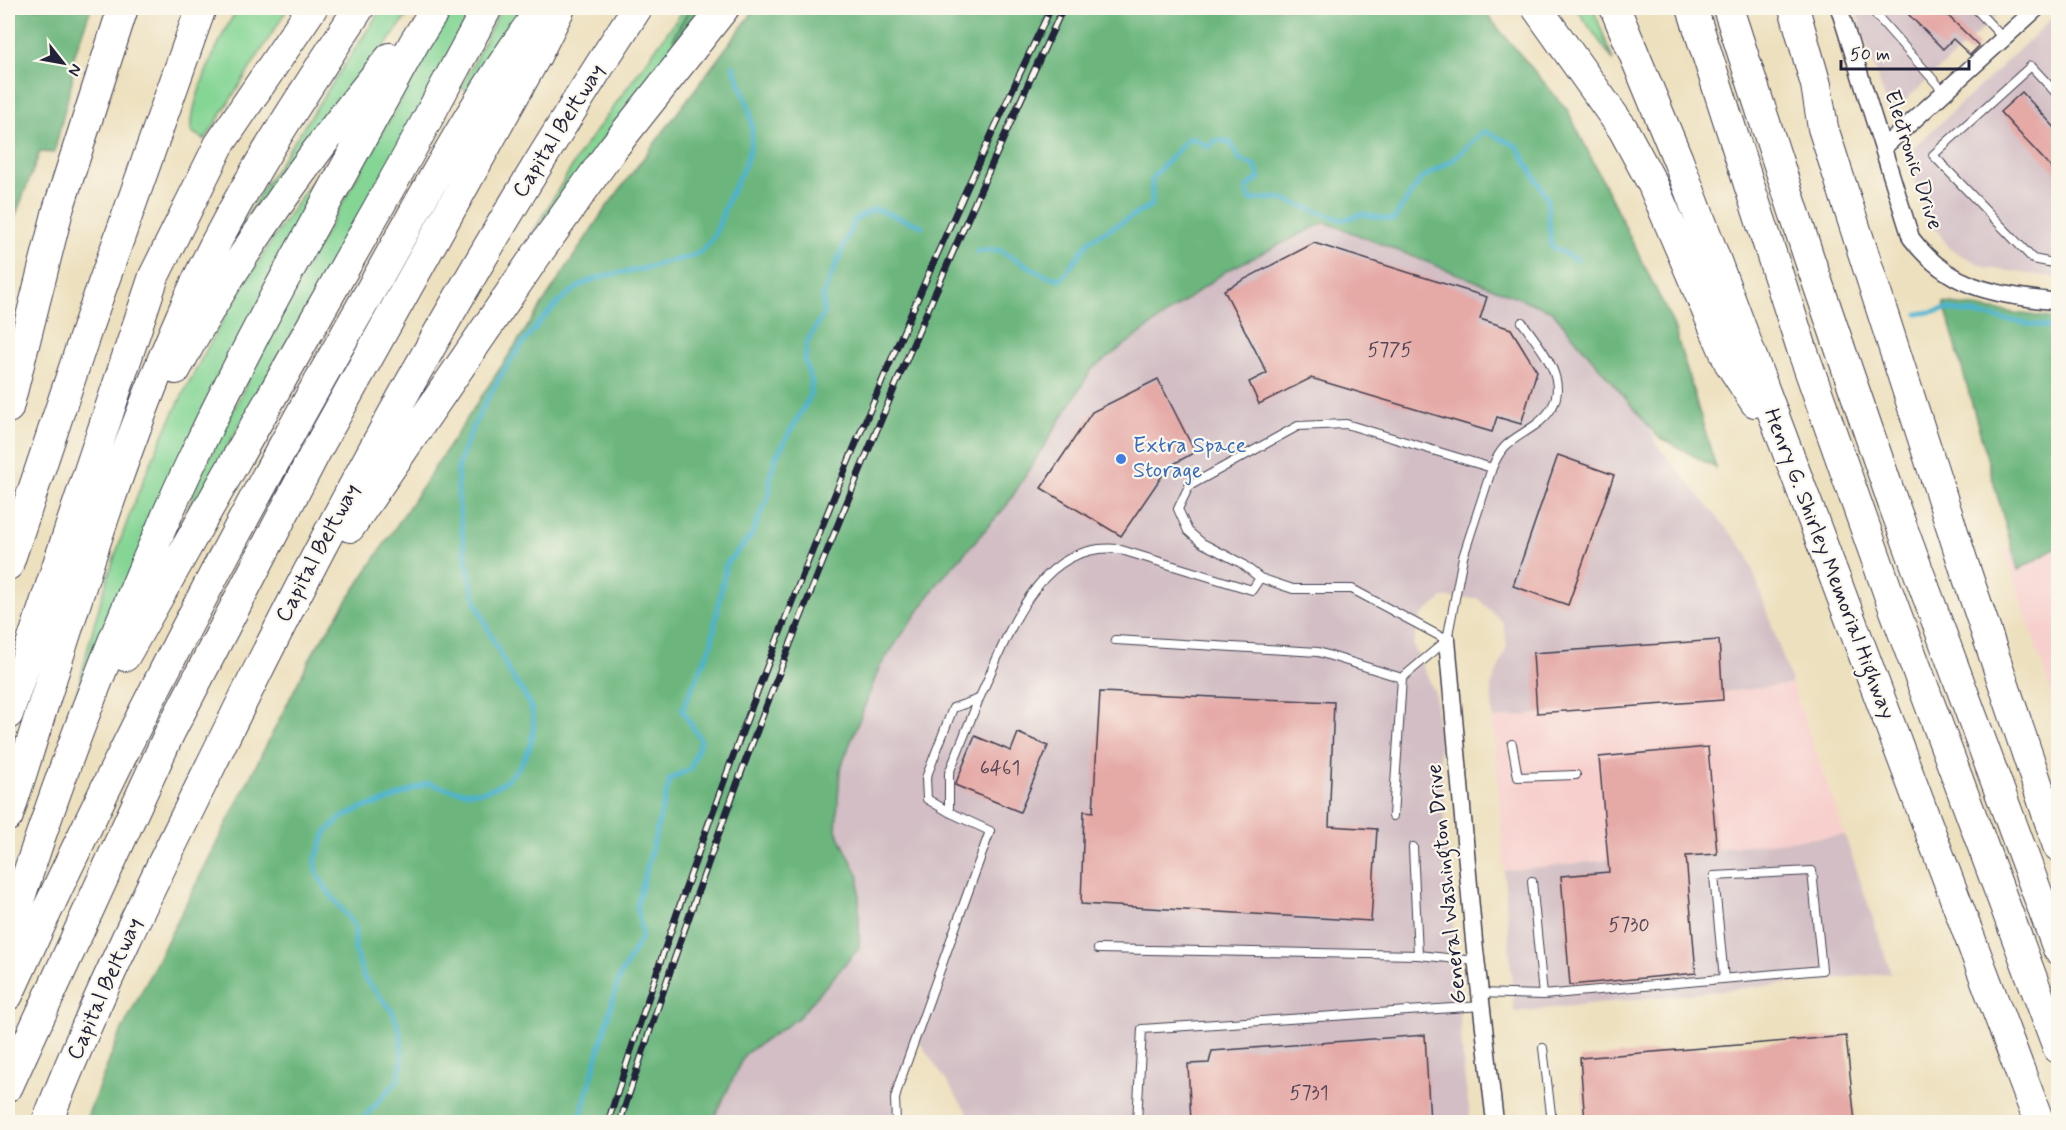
<svg xmlns="http://www.w3.org/2000/svg" width="2066" height="1130" font-family="Mynerve,sans-serif">
	<rect width="100%" height="100%" fill="#fbf7ec"/>
	<filter id="ink" filterUnits="userSpaceOnUse"><feTurbulence type="fractalNoise" baseFrequency=".0167" numOctaves="2"/><feDisplacementMap in="SourceGraphic" scale="12" xChannelSelector="R" yChannelSelector="G"/><feConvolveMatrix kernelMatrix="1 2 1 2 8 2 1 2 1" color-interpolation-filters="sRGB"/></filter>
	<filter id="wash" filterUnits="userSpaceOnUse"><feTurbulence type="fractalNoise" baseFrequency=".008" numOctaves="4" result="noise"/><feDisplacementMap in="SourceGraphic" scale="24" xChannelSelector="R" yChannelSelector="G"/><feGaussianBlur stdDeviation="1.35" result="paint"/><feColorMatrix in="noise" values="0 0 0 0 0 0 0 0 0 0 0 0 0 0 0 0 0 1.4 0 .05"/><feComposite in="paint" operator="in"/></filter>
	<g filter="url(#wash)">
		<rect width="100%" height="100%" fill="#ede0be"/>
		<path fill="#f7d0ce" d="M2058,503V737L2051,715L2058,712L2005,553Z
			M1792,684L1845,835L1504,871L1493,719Z"/>
		<path fill="#d2bec4" d="M1247,8L1631,382L1657,445L1747,553L1792,684L1493,719L1491,687L1507,646L1503,622L1477,598H1443L1422,615L1413,645L1435,693L1464,1073L1471,1122H974L916,1037L900,1094L903,1122H687L836,686Z
			M1855,8H2005L1890,115Z
			M2058,13V278L1987,268L1950,249L1928,217L1906,155Z
			M1845,835L1891,973L1514,1012L1504,871Z"/>
		<path fill="#85d595" stroke="#547c68" stroke-width="1.5" d="M238,8H288L205,140L192,132C188,103 222,33 238,8Z
			M382,8H413L232,252L228,250L262,190Z
			M452,8H474L403,141L180,529L201,475L289,298Z
			M501,8H527L471,92L461,88Z
			M685,8H690L674,34L681,37L697,20L528,241L580,153Z
			M1575,8H1593L1613,60L1578,11Z
			M324,164L331,171L75,705C116,500 203,334 324,164Z"/>
		<path fill="#6cb67e" stroke="#476c5c" stroke-width="1.5" d="M8,8H91L74,56L72,81L54,153L40,152L8,235Z
			M690,8H710L681,37L673,39Z
			M756,8H1481L1568,111L1673,324L1716,468L1657,436L1552,311L1325,222L1226,271L1092,369L1007,505L938,583L880,666L840,770L836,830L859,877V948L798,1018L745,1054L712,1122H85L118,1038L314,651L603,212Z
			M1944,303L2058,319V547L2018,570Z"/>
		<g fill="none" stroke-linecap="round" stroke-linejoin="round">
			<path stroke="#4eb3cd" stroke-width="5" d="M977,251L999,250L1046,276L1061,279L1090,240L1152,205V178L1190,137L1208,147L1216,140L1230,142L1240,160L1256,166L1259,178L1246,188L1250,200L1279,198L1343,220L1362,214L1393,220L1421,179L1454,159L1484,131L1517,146L1547,198L1551,246L1577,260
				M1918,314L1947,309L2058,329
				M360,1122L398,1080L402,1060L401,1036L393,1012L364,978L355,950V926L327,890L316,872V859L326,832L341,818L362,808L386,801L428,783C466,796 498,800 522,762C532,746 536,731 532,712C530,698 515,683 508,670C497,645 481,620 474,594C467,571 453,484 459,464C476,408 533,312 585,283C603,274 623,273 642,269C651,267 661,263 670,261C678,259 687,259 694,255C719,243 719,217 730,195C740,175 752,155 752,131C752,109 741,86 733,66
				M579,1122L619,978L642,936L637,905L670,779L690,769L701,740L682,710L711,646L726,564L751,536L770,493V476L776,457L809,398L812,383L805,362L807,342L823,315V296L855,219L875,209L922,226"/>
		</g>
		<g id="blocks">
			<path fill="#e5a9a6" d="M1902,8H1940L1979,46L1970,55L1953,39L1943,49Z
				M2022,92L2058,131V175L2000,112Z
				M1314,243L1487,297L1480,319L1511,329L1537,371L1521,424L1497,417L1492,432L1311,378L1259,404L1249,382L1267,373L1224,290Z
				M1158,379L1195,452L1168,467L1121,536L1041,488L1092,412Z
				M1558,455L1614,475L1568,605L1513,586Z
				M1719,640L1723,700L1537,713L1533,653Z
				M1100,692L1334,702L1329,826L1377,829L1371,921L1081,904L1084,811L1093,812Z
				M1018,733L1048,746L1020,812L955,785L975,736L1011,751Z
				M1708,747L1717,854L1686,856L1696,973L1570,985L1561,876L1609,872L1599,757Z
				M1425,1035L1430,1122H1191L1188,1064L1209,1063L1212,1051Z
				M1846,1036L1855,1122H1585L1580,1058Z"/>
		</g>
	</g>
	<g filter="url(#ink)">
		<use href="#blocks" fill-opacity="0" stroke="#403e4f" stroke-width="1.5"/>
		<g fill="none" stroke-linecap="round" stroke-linejoin="round">
			<defs>
				<path id="lane" d="M1870,8L1945,93
					M1975,8L2004,39
					M2058,95L2031,66L1933,155L2033,259L2058,264
					M1492,468C1503,442 1512,441 1534,426C1581,393 1545,354 1522,322
					M1115,640L1318,652L1402,678
					M1512,744L1518,777L1576,775
					M949,812V773L979,699
					M1393,816L1402,678L1447,640L1463,557L1492,468L1346,424L1298,426L1189,486L1178,509L1188,531L1202,543L1241,563L1260,578L1293,589H1352L1447,640
					M1413,847L1418,955
					M1098,949L1418,955L1476,961
					M1480,993L1543,995L1532,881
					M1543,995L1822,970L1812,871L1714,876L1724,979
					M1543,1048L1552,1122
					M896,1122L895,1099L899,1084L990,831L949,812L927,799L926,778L953,708L979,699C1007,639 1036,541 1118,549L1252,590L1260,578
					M1137,1122L1142,1029L1482,1006"/>
				<path id="street" d="M1839,8L1911,238C1951,291 1997,294 2058,302
					M1884,147L2037,8
					M1447,640L1474,941L1495,1122"/>
				<path id="highway" d="M1537,8L1623,129L1653,185L1729,362L1755,402
					M1615,8L1678,160L2039,1122
					M1692,8L1803,352L1888,592L2058,1048
					M1728,8L1809,258L1893,503L2058,949
					M1794,8L1816,85L1823,128L1964,566L2058,846
					M176,369C235,258 310,155 390,58
					M8,408L58,210L123,8
					M350,527L535,257L613,148L724,8
					M8,565L89,323L201,8
					M125,656L407,157L487,8
					M8,714L154,276L219,145L312,8
					M8,816C62,649 111,475 182,314C228,206 295,106 359,8
					M8,935C60,770 122,608 196,452C262,313 340,179 414,43L436,8
					M8,995C116,758 234,528 364,302C421,202 473,100 542,8
					M8,1086L170,732L315,453L536,56L560,8
					M47,1122C94,1001 153,882 211,765C338,504 478,250 637,8"/>
			</defs>
			<use href="#lane" stroke="#403e4f" stroke-width="10"/>
			<use href="#street" stroke="#403e4f" stroke-width="19"/>
			<use href="#highway" stroke="#403e4f" stroke-width="32"/>
			<use href="#lane" stroke="#fff" stroke-width="8"/>
			<use href="#street" stroke="#fff" stroke-width="16"/>
			<use href="#highway" stroke="#fff" stroke-width="30"/>
			<defs>
				<path id="rail" d="M608,1122C728,741 878,368 1051,8
					M620,1122C742,741 895,371 1063,8"/>
			</defs>
			<use href="#rail" stroke="#22223b" stroke-width="7"/>
			<use href="#rail" stroke="#fbf7ec" stroke-width="4.5" stroke-dasharray="14" stroke-linecap="butt"/>
		</g>
	</g>
	<circle fill="#3f7fe0" stroke="#fbf7ec" stroke-width="2" cx="1121" cy="459" r="6"/>
	<g text-anchor="middle" dominant-baseline="central" stroke-width="4.5" stroke-linejoin="round" paint-order="stroke">
		<g font-size="20" fill="#534456">
			<text x="1390" y="350">5775</text>
			<text x="1000" y="768">6461</text>
			<text x="1629" y="925">5730</text>
			<text x="1309" y="1093">5731</text>
		</g>
		<g font-size="22" fill="#22223b" stroke="#fbf7ec">
			<text transform="translate(559 131) rotate(-58)">Capital Beltway</text>
			<text transform="translate(1913 160) rotate(72)">Electronic Drive</text>
			<text transform="translate(318 553) rotate(-62)">Capital Beltway</text>
			<text transform="translate(1829 564) rotate(69)">Henry G. Shirley Memorial Highway</text>
			<text transform="translate(1447 884) rotate(-96)">General Washington Drive</text>
			<text transform="translate(105 989) rotate(-66)">Capital Beltway</text>
		</g>
		<g font-size="22" fill="#366cbe" stroke="#fbf7ec" text-anchor="start">
			<text x="1133" y="446">Extra Space<tspan x="1133" dy="25">Storage</tspan></text>
		</g>
	</g>
	<rect width="2066" height="1130" fill="none" stroke="#fbf7ec" stroke-width="30"/>
	<g transform="translate(63 63) rotate(121)" stroke="#fbf7ec" stroke-width="4.5" paint-order="stroke">
	<path d="M0-4.5L10 22L0 15L-10 22Z" fill="#22223b"/>
	<text y="-9" font-size="16" font-weight="bold" text-anchor="middle" fill="#22223b">N</text>
	</g>
	<path d="M1841 60v9h128v-9" fill="none" stroke="#22223b" stroke-width="3"/>
	<text x="1850" y="60" font-size="18" fill="#22223b" stroke="#fbf7ec" stroke-width="4.5" paint-order="stroke">50 m</text>
</svg>
